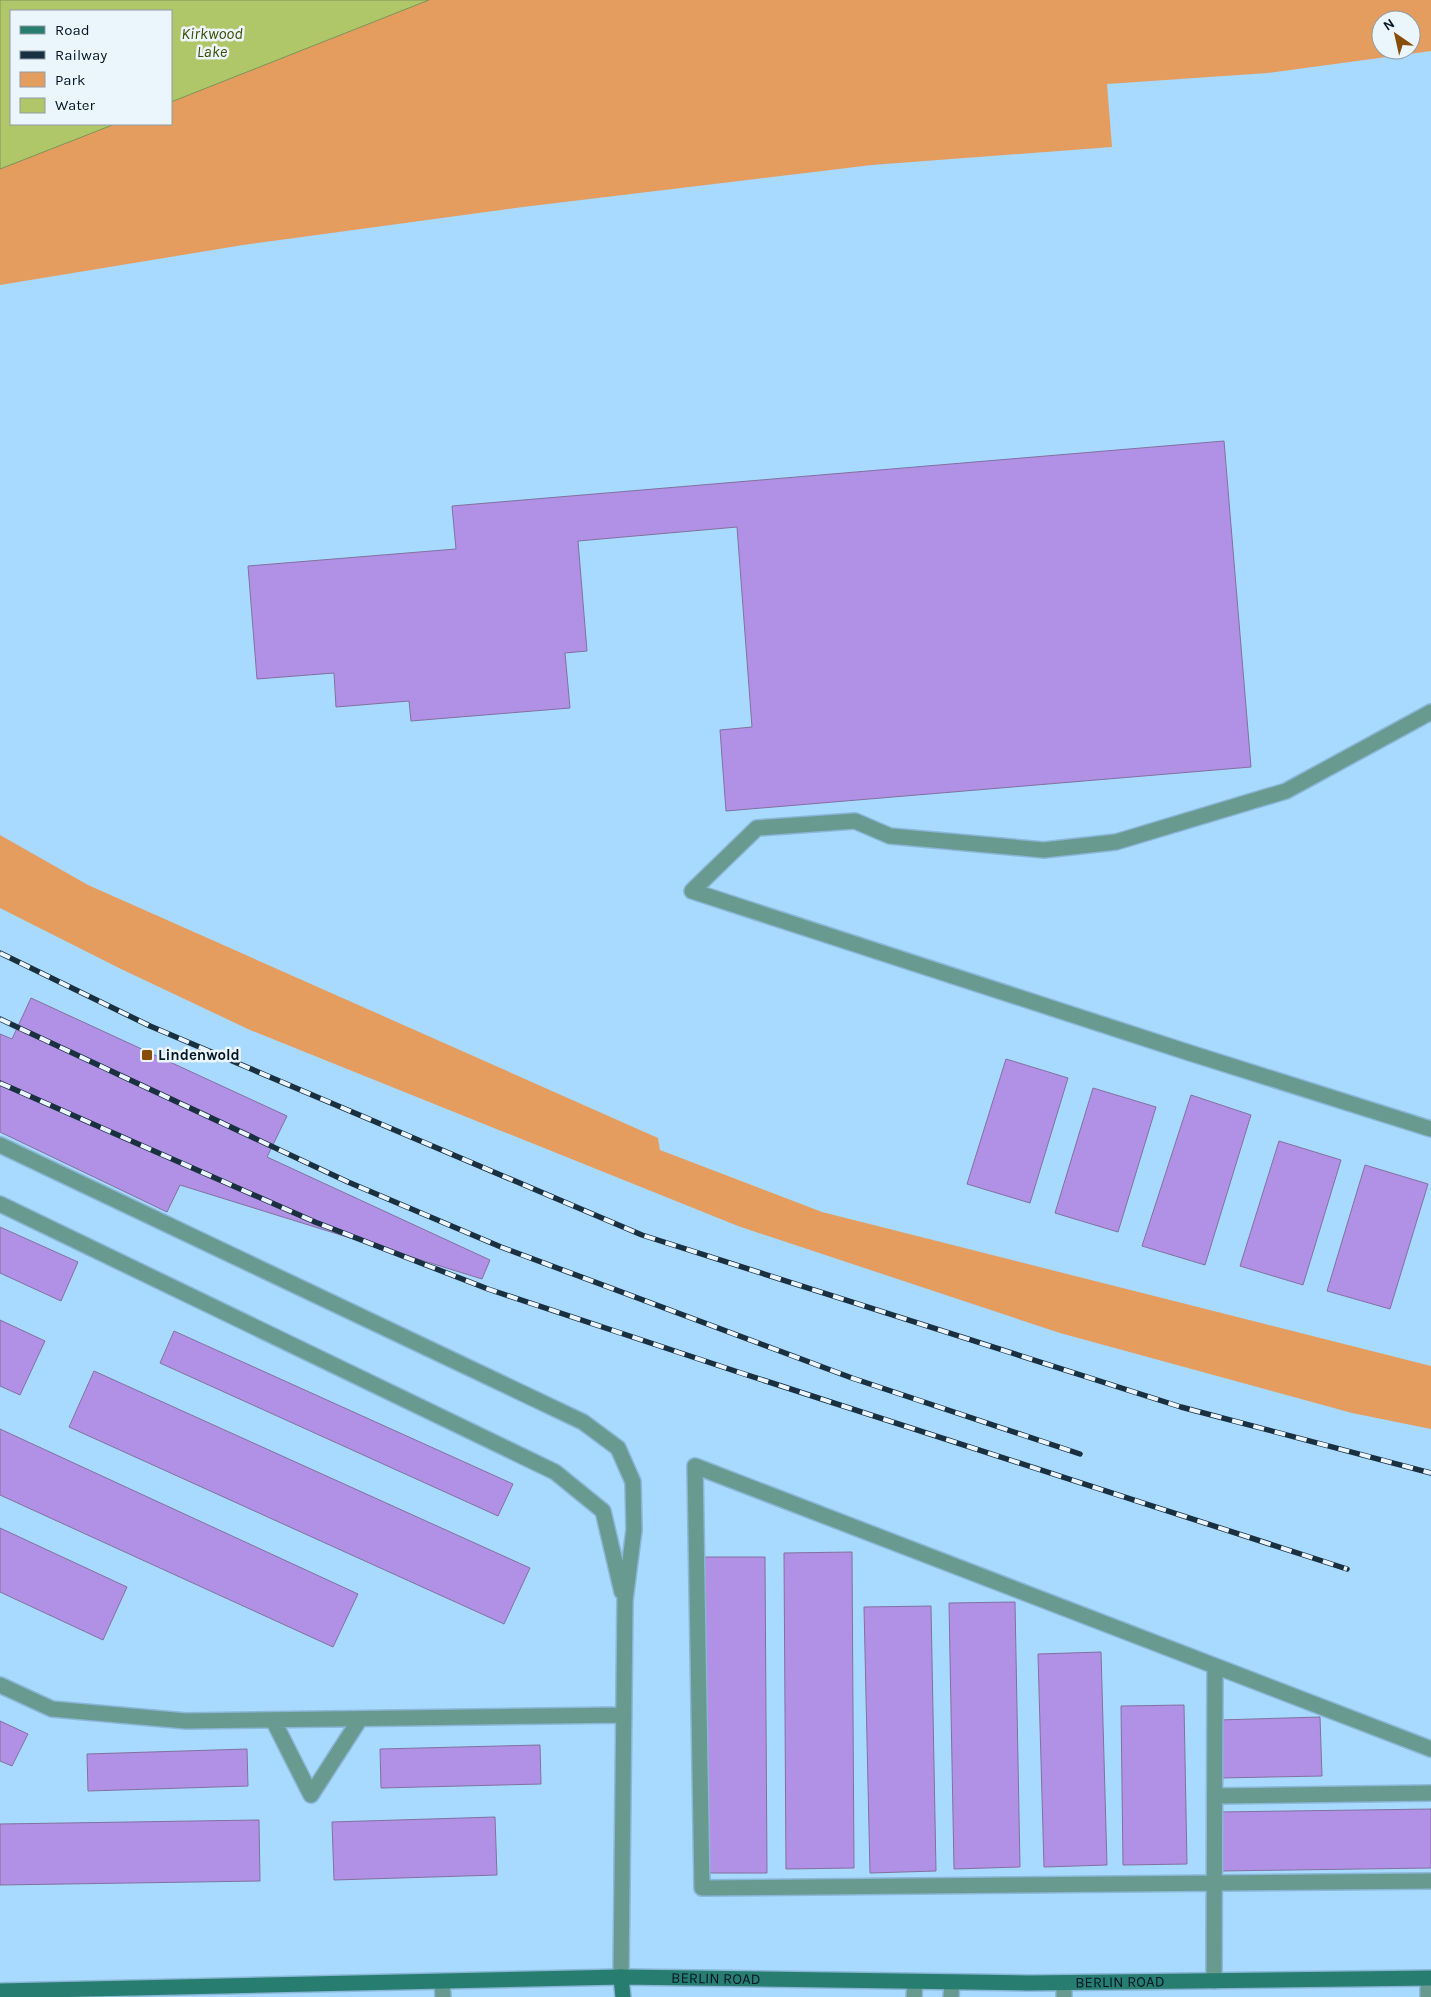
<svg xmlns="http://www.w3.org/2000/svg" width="1431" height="1997" font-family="Karla,sans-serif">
<rect width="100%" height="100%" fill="#a8d9fe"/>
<!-- green -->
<path fill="#e59d5f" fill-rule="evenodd" d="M429 0H1431V51L1268 73 1107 84 1112 147 872 165 523 207 243 245 0 285V169L115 124H171V102ZM1381 20H1411V50H1381Z
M0 835 88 885 658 1138 660 1150 822 1212 1431 1366V1429L1352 1413 1060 1333 738 1226 250 1030 119 968 0 908Z"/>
<!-- water -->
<path fill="#b0c769" stroke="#7c9254" d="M0 0H429L171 102V11H11V124H115L0 169Z"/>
<!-- building -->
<path fill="#b191e5" stroke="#82719f" d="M1224 441 1251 767 726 811 720 730 752 727 737 527 578 541 587 651 565 653 570 708 411 721 409 701 336 707 334 673 257 679 248 566 456 549 452 506Z
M31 998 287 1116 267 1157 490 1260 482 1279 180 1185 167 1212 0 1132V1034L12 1039Z
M1006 1059 1068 1078 1030 1203 967 1184Z
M1093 1088 1156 1107 1118 1232 1055 1213Z
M1191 1095 1251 1115 1205 1265 1142 1246Z
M1279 1141 1341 1160 1303 1285 1240 1266Z
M1365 1165 1428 1184 1390 1309 1327 1291Z
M0 1227 78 1262 61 1301 0 1273Z
M0 1320 45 1341 20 1395 0 1386Z
M174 1331 513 1484 498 1516 160 1363Z
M94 1371 530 1568 504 1624 69 1427Z
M0 1429 358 1594 333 1647 0 1495Z
M0 1528 127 1587 103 1640 0 1592Z
M852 1552 854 1868 786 1869 784 1553Z
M697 1557H765L767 1873H698Z
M1015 1602 1020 1867 954 1869 949 1603Z
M931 1606 936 1871 870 1873 864 1607Z
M1101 1652 1107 1865 1044 1867 1038 1654Z
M1184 1705 1187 1864 1123 1865 1121 1706Z
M1320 1717 1322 1776 1220 1778 1219 1720Z
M0 1721 28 1734 12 1766 0 1761Z
M540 1745 541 1784 381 1788 380 1749Z
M247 1749 248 1786 88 1791 87 1754Z
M1431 1809V1868L1221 1871 1220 1812Z
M495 1817 497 1875 334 1880 332 1822Z
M259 1820 260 1881 0 1885V1824Z"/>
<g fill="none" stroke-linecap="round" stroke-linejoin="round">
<!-- lane casing -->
<g stroke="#8ab6d7" stroke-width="18">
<path id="lane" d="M1431 712 1286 791 1116 842 1044 850 890 836 855 821 757 828 692 891 1190 1053 1431 1129
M0 1145 583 1422 618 1448 633 1482 634 1530 625 1600 621 1977
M0 1204 555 1472 603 1511 622 1592
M0 1685 52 1709 186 1721 624 1715
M273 1720 311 1795 360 1719
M1431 1749 695 1466 702 1888 1431 1881
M1215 1796 1431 1793
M1428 1979V1997
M1214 1981 1215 1666
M442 1982 443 1997
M914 1997 915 1982
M951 1997 952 1982
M1064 1997V1983"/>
</g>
<!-- secondary casing -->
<g stroke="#8ab6d7" stroke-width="18">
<g id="secondary">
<path d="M621 1977 623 1997"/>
<path id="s1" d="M0 1991 621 1977 1028 1983 1431 1978"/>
</g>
</g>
<!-- lane -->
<use href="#lane" stroke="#689a90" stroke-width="15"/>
<!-- secondary -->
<use href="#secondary" stroke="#267d70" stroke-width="15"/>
<!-- rail casing -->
<g stroke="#193040" stroke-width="5.5">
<path id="rail" d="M0 953 150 1026 642 1235 1181 1407 1431 1473
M0 1019 348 1182 501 1247 852 1378 1080 1454
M0 1083 315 1222 488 1289 738 1372 1347 1569"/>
</g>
<!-- rail -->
<use href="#rail" stroke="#ebf5fc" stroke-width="4" stroke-dasharray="11" stroke-linecap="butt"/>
</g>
<!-- markers -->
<rect fill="#894d0a" stroke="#ebf5fc" stroke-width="2" x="141" y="1049" width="12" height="12" rx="2.5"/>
<g text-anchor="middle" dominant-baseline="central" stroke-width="5" stroke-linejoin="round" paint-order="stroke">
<!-- poi labels -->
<g font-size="15" font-weight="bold" fill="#041724" stroke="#ebf5fc" text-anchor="start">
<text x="158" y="1055">Lindenwold</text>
</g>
<!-- street labels -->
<g font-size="15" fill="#041724" stroke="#ebf5fc">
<text stroke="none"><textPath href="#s1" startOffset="716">BERLIN ROAD</textPath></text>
<text stroke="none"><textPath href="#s1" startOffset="1120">BERLIN ROAD</textPath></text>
</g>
<!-- water labels -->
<g font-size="16" font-style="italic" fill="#404d04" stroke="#ebf5fc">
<text x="212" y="33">Kirkwood<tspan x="212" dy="18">Lake</tspan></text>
</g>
</g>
<!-- legend -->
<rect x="10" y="10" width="162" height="115" fill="#ebf5fc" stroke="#8f9ca6"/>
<rect x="20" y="26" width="25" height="8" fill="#267d70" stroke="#8f9ca6"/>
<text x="55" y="35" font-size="15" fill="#041724">Road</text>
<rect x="20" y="51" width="25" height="8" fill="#193040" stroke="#8f9ca6"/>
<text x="55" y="60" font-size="15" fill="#041724">Railway</text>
<rect x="20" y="72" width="25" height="15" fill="#e59d5f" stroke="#8f9ca6"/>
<text x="55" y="85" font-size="15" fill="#041724">Park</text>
<rect x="20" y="98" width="25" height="15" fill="#b0c769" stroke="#8f9ca6"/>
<text x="55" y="110" font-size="15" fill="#041724">Water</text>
<!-- north arrow -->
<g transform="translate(1396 35) rotate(326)"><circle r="24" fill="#ebf5fc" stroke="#8f9ca6"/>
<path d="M0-4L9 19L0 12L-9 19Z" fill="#894d0a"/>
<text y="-8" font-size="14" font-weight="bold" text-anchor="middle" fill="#041724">N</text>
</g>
</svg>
